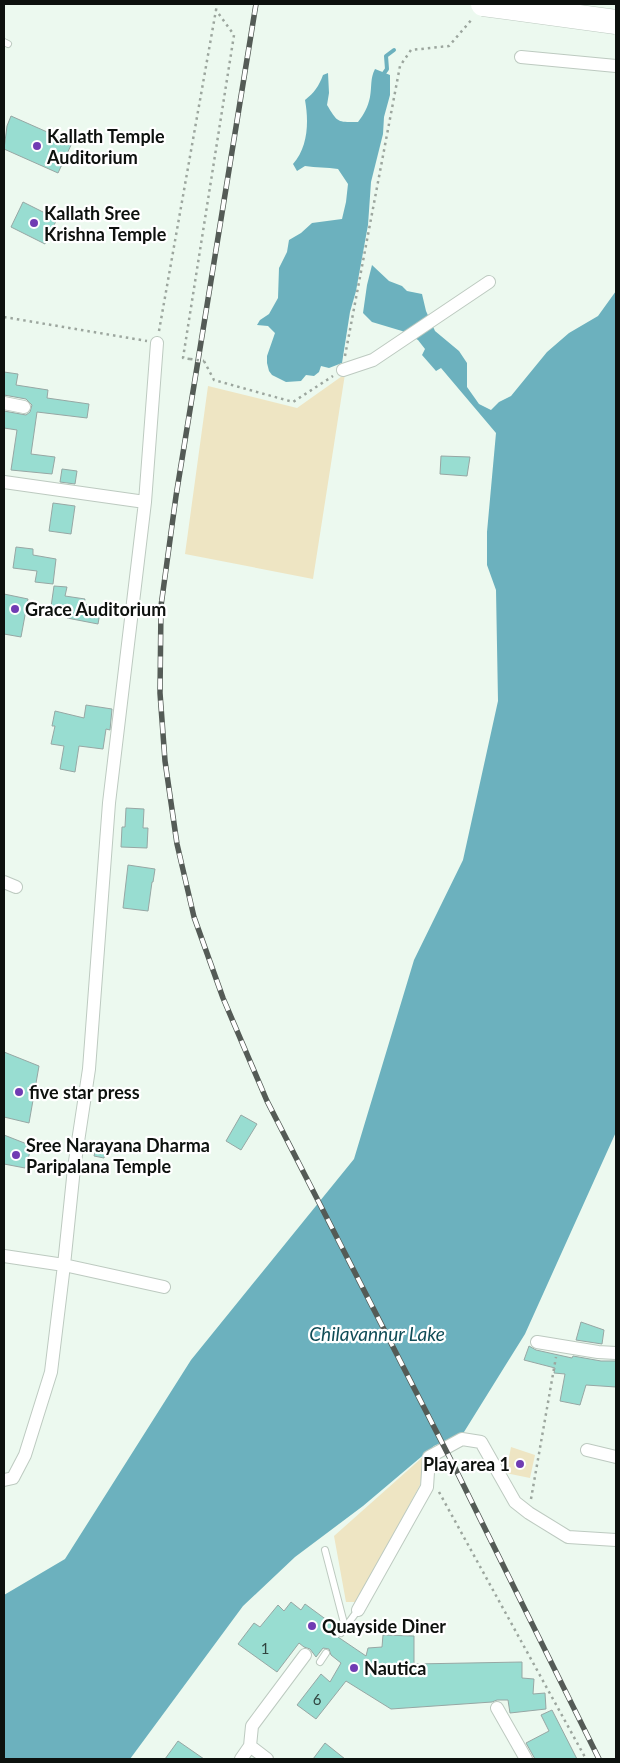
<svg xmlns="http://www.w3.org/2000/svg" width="620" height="1763" font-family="Lato,sans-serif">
<rect width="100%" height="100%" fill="#ecf9ef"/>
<!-- green -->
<path fill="#eee5c3" d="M345 374 313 579 185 554 208 386 297 408Z
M511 1447 535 1455 530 1478 506 1473Z
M425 1455 420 1485 357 1602H346L334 1536Z"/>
<!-- water -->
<path fill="#6cb1be" d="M375 69 390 75V95L384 117 383 134 371 182 368 225 356 291 350 312 342 363 329 368 321 366 319 372 314 376 306 375 301 381 286 382 272 375 269 371 267 363V356L275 333 268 326 257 325 260 320 269 314 278 298 279 268 287 252 289 240 301 233 312 223 342 219 346 202 348 184 338 169C327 167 316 168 305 166L297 171 293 164C308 147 309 122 305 100 314 93 319 86 323 75L328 73 329 93 327 105C338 123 337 122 358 122 364 114 368 107 370 97 372 86 370 79 375 69Z
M372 265 389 281 402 286 407 291 422 294 426 311 435 331 459 351 467 363V387L479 404 491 410 499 402 511 396 547 352 569 333 598 316 616 291V1132L525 1334 464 1432 434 1446 363 1506 295 1557 243 1606 130 1759H4V1595L65 1559 191 1360 354 1159 414 960 463 860 498 701 496 590 487 565V532L496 433 441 368 436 371 422 355 425 349 418 340 402 331 372 322 363 313 367 285Z"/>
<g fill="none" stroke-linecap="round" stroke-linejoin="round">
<!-- stream -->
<path stroke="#6cb1be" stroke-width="4" d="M382 76 387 69 386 56 394 50"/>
</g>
<!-- building -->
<path fill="#98ddd1" stroke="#97a7a4" d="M11 116 72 143 58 173 4 149 7 126Z
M23 202 57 219 45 244 11 227Z
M4 372 18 374 16 385 48 390 47 398 89 404 87 418 37 412 31 454 55 457 52 474 11 470 17 430 4 428V411L26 415 30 412 32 405 26 399 4 395Z
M441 456 470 457 467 476 440 474Z
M62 469 77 471 75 484 60 482Z
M53 503 75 506 71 534 49 531Z
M16 547 33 549V555L56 559 53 584 35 582 37 571 13 568Z
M54 586 67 587 65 596 85 599 84 604 101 607 98 624 67 618 68 609 51 607Z
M4 594 28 599 21 637 4 634Z
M86 705 112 709 110 730 106 729 103 749 79 746 75 772 60 769 64 746 51 744 55 726H52L55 711 84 718Z
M126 808 144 809 143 828H148L147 848 121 847 122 827H125Z
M128 865 155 869 153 882H152L148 911 123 908Z
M4 1052 39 1066 29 1123 4 1117Z
M241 1115 257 1124 241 1150 226 1141Z
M4 1135 32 1146 25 1168 4 1164Z
M107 1147 104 1158 94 1156 96 1148Z
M581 1322 604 1330 602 1344 576 1340Z
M529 1346 536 1350 572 1358 573 1356 601 1361H616V1387L586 1385 580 1405 560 1401 565 1374 554 1373 555 1368 524 1360Z
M291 1602 301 1610 305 1604 335 1626 332 1631 338 1637 366 1656 368 1648 382 1647 383 1635 414 1636V1664L522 1662V1678L534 1679 533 1694 545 1693 546 1709 510 1713 508 1700H497L492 1702 391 1709 346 1681 316 1719 297 1705 321 1674 330 1682 341 1663 331 1655 329 1649 323 1648 316 1657 310 1649 304 1647 299 1643 277 1672 238 1644 254 1623 260 1627 278 1605 284 1611Z
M552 1710 577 1759H535L526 1743 549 1731 541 1715Z
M178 1741 204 1759H165Z
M325 1743 345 1759H313Z"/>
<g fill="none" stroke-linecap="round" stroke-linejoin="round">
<!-- lane casing -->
<g stroke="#bdcac0" stroke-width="8">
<path id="lane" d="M4 42 8 44
M325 1550 345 1627
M341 1633 358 1610
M320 1662 326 1653"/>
</g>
<!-- street casing -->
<g stroke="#bdcac0" stroke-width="14">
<path id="street" d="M521 57 616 66
M157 343 145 502 109 803 89 1069 74 1168 64 1265 164 1287
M343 370 373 360 489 282
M4 403 24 407
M4 482 145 502
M4 882 16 887
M4 1256 64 1265 51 1372 25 1455 13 1478 4 1480
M537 1342 598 1352 616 1353
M587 1450 616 1457
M358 1610 427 1487 429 1457 462 1439 481 1442 515 1502 529 1513 568 1537 616 1540
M497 1708 526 1759
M250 1746 267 1759
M241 1759 250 1746 252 1726 305 1655"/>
</g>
<!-- path -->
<path stroke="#9ca69e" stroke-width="2.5" stroke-dasharray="2.5 4" stroke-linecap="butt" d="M4 317 147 341
M159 331 216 10
M345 356 400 66 411 50 449 46 473 18
M190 359 183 358 234 35 216 10 217 4
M204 361 214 380 293 402 333 376
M439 1492 586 1759
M531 1499 556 1357"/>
<!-- lane -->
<use href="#lane" stroke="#fff" stroke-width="6"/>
<!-- street -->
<use href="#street" stroke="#fff" stroke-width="12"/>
<!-- rail casing -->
<g stroke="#545b56" stroke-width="5.5">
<path id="rail" d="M256 4 176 496 161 606 160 693 165 761 177 844 194 917 223 998 267 1101 454 1466 599 1759"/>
</g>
<!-- rail -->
<use href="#rail" stroke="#fff" stroke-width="4" stroke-dasharray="11" stroke-linecap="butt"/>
<!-- highway-bridge casing -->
<g stroke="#bdcac0" stroke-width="25" stroke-linecap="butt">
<path id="highway-bridge" d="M483 4 616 22"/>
</g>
<!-- path-bridge -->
<path stroke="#9ca69e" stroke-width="2.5" stroke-dasharray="2.5 4" stroke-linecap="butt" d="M190 359 204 361"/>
<!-- highway-bridge -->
<use href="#highway-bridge" stroke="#fff" stroke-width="24"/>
</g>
<!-- markers -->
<g fill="#703cb3" stroke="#fff" stroke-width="2">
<circle cx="37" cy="146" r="5"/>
<circle cx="34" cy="223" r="5"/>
<circle cx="15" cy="609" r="5"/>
<circle cx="19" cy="1092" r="5"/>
<circle cx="16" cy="1155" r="5"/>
<circle cx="520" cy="1464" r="5"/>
<circle cx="312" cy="1626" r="5"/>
<circle cx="354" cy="1668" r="5"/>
</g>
<g text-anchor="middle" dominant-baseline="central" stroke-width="4.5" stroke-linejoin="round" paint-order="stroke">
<!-- number labels -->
<g font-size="15" fill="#30443f">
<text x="265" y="1648">1</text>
<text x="317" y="1699">6</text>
</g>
<!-- poi labels -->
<g font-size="18" font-weight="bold" fill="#0d110e" stroke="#fff" text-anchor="start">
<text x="47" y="136">Kallath Temple<tspan x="47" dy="21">Auditorium</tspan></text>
<text x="44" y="213">Kallath Sree<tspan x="44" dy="21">Krishna Temple</tspan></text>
<text x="25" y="609">Grace Auditorium</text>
<text x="29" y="1092">five star press</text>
<text x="26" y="1145">Sree Narayana Dharma<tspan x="26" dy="21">Paripalana Temple</tspan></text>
<text x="510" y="1464" text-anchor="end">Play area 1</text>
<text x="322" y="1626">Quayside Diner</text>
<text x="364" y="1668">Nautica</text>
</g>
<!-- water labels -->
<g font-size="19" font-style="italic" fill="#104d57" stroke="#fff">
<text x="377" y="1333">Chilavannur Lake</text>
</g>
</g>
<!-- border -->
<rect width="620" height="1763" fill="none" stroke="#0d110e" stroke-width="10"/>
</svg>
